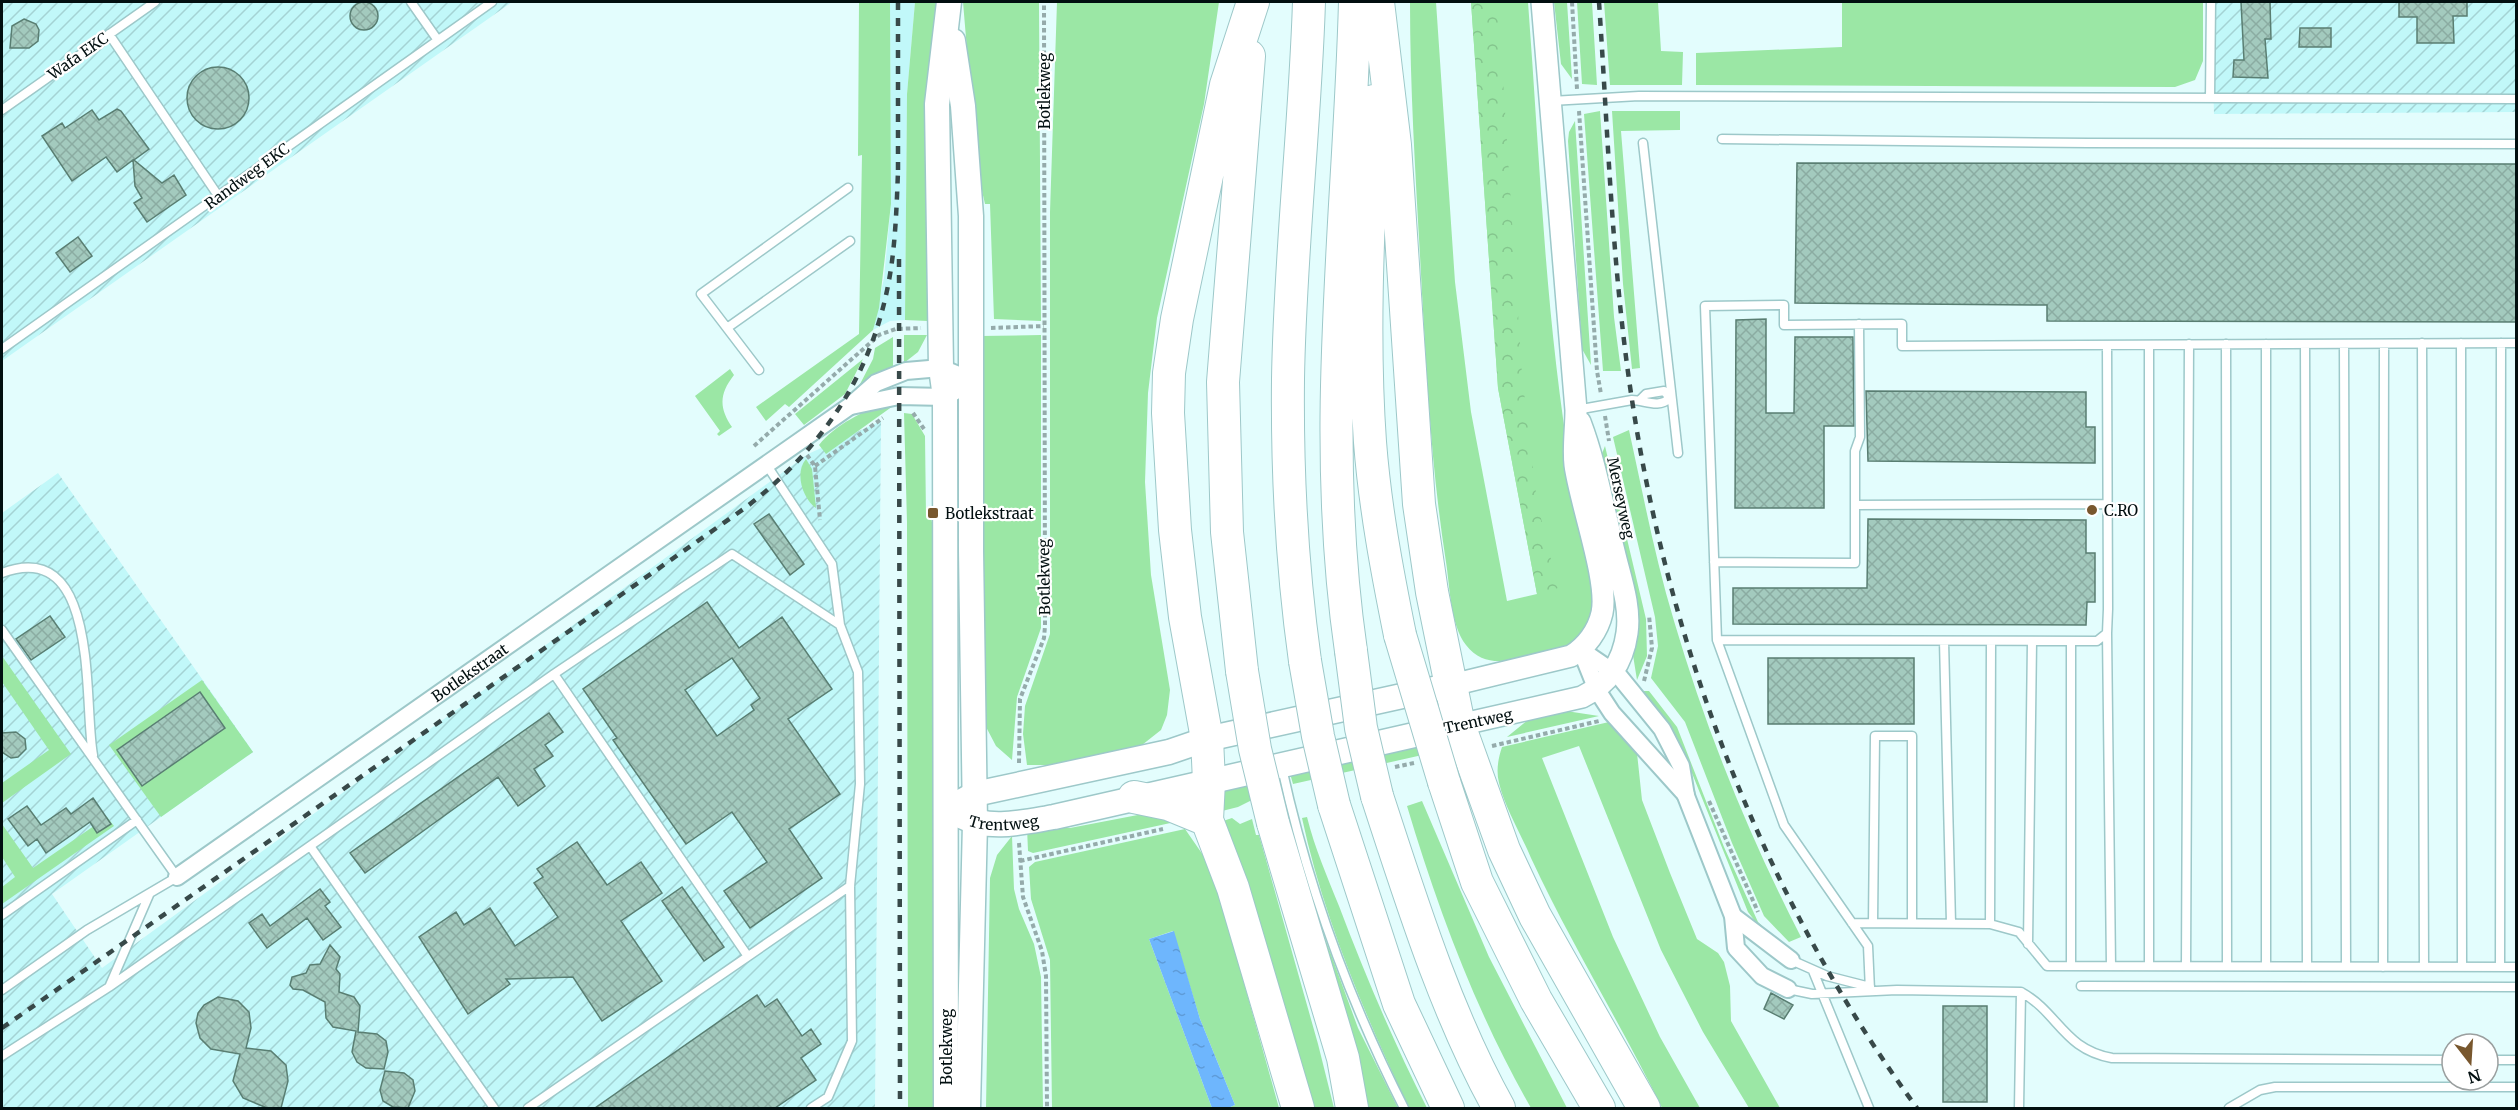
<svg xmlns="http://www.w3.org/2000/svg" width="2518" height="1110" font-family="Merriweather,serif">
<defs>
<pattern id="industrial-furrows" width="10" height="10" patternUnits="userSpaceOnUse" patternTransform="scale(1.5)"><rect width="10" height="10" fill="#c1f8f9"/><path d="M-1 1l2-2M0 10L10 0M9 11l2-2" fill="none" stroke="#a4d3d4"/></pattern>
<pattern id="forest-crowns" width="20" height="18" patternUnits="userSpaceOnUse" patternTransform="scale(1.5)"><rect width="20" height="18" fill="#9be7a5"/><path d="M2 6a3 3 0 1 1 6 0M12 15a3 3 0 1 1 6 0" fill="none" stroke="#84c58d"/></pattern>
<pattern id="water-ripples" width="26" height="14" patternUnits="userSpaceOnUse" patternTransform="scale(1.5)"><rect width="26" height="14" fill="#6eb6fd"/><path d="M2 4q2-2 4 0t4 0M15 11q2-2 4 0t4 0" fill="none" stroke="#5e9bd8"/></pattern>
<pattern id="building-cross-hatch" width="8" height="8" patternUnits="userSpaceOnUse" patternTransform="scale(1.5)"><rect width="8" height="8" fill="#a3cabe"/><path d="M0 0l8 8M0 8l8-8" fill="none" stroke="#8baca2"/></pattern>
</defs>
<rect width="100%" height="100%" fill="#e3fdfd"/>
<!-- built -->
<path fill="#c1f8f9" d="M890 2H915L907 94 905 320 890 321 873 330 884 278 891 204Z"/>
<!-- industrial -->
<path fill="url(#industrial-furrows)" d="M2 2H512L2 361Z
M2211 2H2516V112L2214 114Z
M881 421 875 1108H2V513L58 473 253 752 52 894 102 968 808 454Z"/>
<!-- green -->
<path fill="#9be7a5" d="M859 2H890L891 204 879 308 873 330 789 407 785 404 766 421 756 407 859 334 862 155 858 156Z
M915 2H938L928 87V321L905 320 907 94Z
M963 2H1039L1041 321 994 319 990 204H985L977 169Z
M1057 2H1219L1204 104 1157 318 1148 393 1145 482 1151 575 1170 690 1167 715 1161 730 1142 745 1052 765H1027L1023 734 1025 706 1050 634V212Z
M1410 2H1436L1455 282 1471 412 1507 601 1537 594 1498 388 1471 2H1528C1540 160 1545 319 1572 476 1579 519 1606 590 1585 629 1574 649 1550 651 1530 656 1506 662 1483 667 1466 645 1450 624 1450 587 1446 562 1432 473 1427 383 1422 293 1417 196 1410 99 1410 2Z
M1554 2H1567L1572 79 1561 64Z
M1577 2H1592L1597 85 1582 84Z
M1604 2H1658L1661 51 1683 52 1682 85H1610Z
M1842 2H2203V61L2195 80 2175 87 1696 85V53L1842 47Z
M1600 111 1614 317 1621 371H1603L1584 114Z
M1612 111H1680V130L1621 131 1640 368 1632 369 1623 284Z
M1575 121 1591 365 1582 349 1568 141 1569 132Z
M904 335H927L918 352 904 363Z
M1041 335V628L1017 697 1012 760 996 746 985 725 980 336Z
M893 337V366L859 386 873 359 875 348Z
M863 359 845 394 804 425 795 414Z
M730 369 734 375C719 394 719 408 732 427L719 436 717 434 720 431 695 396Z
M889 403 893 406 826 454 819 445C835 425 864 410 889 403Z
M904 413 912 414 925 436 926 516 931 517 939 560V1108H908L907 522Z
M1629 430C1643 494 1655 558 1674 621 1706 730 1749 836 1801 937L1789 942 1764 916 1732 843 1685 722 1651 678 1658 646 1655 617 1613 437Z
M1605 446 1646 619 1647 656 1637 680 1601 456Z
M806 459 812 469 816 508C803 499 794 473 806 459Z
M2 656 71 754 2 803V783L49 750 2 682Z
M202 680 253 752 161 817 109 745Z
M1643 691H1649L1677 727 1724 847 1758 922 1778 941 1758 925 1748 912 1681 746 1669 725Z
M1566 711 1599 716 1507 737 1528 720Z
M1609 722 1637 753 1642 800 1670 873 1697 939 1718 953 1724 962 1730 986 1731 1021 1780 1108H1749L1703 1032 1661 950 1579 746 1542 758 1613 937 1660 1037 1700 1108H1662C1621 1024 1571 944 1531 858 1521 834 1505 808 1499 783 1496 771 1498 759 1502 747Z
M1450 735 1458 747 1293 784 1289 770Z
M1273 774 1272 790 1238 807 1222 811 1221 795 1226 784Z
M1422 801 1489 957 1567 1108H1531C1477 1014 1438 910 1407 806Z
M1143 814 1175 822 1033 853 1028 851 1027 828 1039 825 1070 828Z
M107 817 114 826 2 904V887L15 877 2 857V824L33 868Z
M1307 817C1315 849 1327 876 1339 906 1365 975 1394 1043 1427 1108H1409C1366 1018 1323 917 1302 818Z
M1232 818 1240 824 1252 819 1256 835H1259L1318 1044 1334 1108H1305L1223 821Z
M1185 829 1203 855 1218 890 1279 1108H1228L1235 1105 1200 1019 1173 931 1149 939 1212 1108H1052L1050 960 1031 899 1029 867 1035 862Z
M1012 836 1014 889 1019 909 1034 944 1041 977 1043 1108H986L990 878 997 855Z
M1307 889 1358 1028 1398 1108H1359Z"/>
<!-- forest -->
<path fill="url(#forest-crowns)" d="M1471 2H1498L1522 375 1537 502 1558 588 1537 594 1498 388Z"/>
<!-- water -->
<path fill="url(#water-ripples)" d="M1174 931 1200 1019 1235 1105 1228 1108H1212L1149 939Z"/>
<!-- building -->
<path fill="url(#building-cross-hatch)" stroke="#597e72" stroke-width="1.5" fill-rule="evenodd" d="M2241 2H2270L2271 39H2265L2268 78 2233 77 2234 60H2244Z
M2399 2H2467V16H2453L2454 43H2417V17H2399Z
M350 16a14 14 0 1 1 28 0a14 14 0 1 1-28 0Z
M24 19 36 24 39 30 38 41 29 48H10L12 26Z
M2300 28H2331V47H2299Z
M187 98a31 31 0 1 1 62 0a31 31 0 1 1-62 0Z
M117 109 121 111 149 149 134 160 162 183 174 175 186 195 147 222 134 203 142 198 135 186 133 160 117 172 106 157 72 181 42 136 62 123 65 128 92 110 99 120Z
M1797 163 2517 164V322L2047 321V305L1795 303Z
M78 237 92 256 70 272 56 253Z
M1766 319V413H1794L1795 337H1853L1854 426H1824V508H1735L1736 320Z
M1866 391 2086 392V427H2095V463L1868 461Z
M769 514 804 564 790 575 754 524Z
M1868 519 2086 520V553H2095V602H2087L2086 625 1733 624V588H1867Z
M707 602 739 648 782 617 832 689 788 719 840 794 789 829 822 878 750 928 724 891 767 862 732 812 686 844 613 740 617 738 583 689ZM732 658 760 698 751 705 754 710 717 736 685 690Z
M50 616 65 637 31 660 16 639Z
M1768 658H1914V724H1768Z
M200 692 225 728 142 786 117 750Z
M549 713 563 732 545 745 553 756 534 769 545 786 518 806 498 777 365 873 350 853Z
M16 732 25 739 26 749 18 757 11 758 2 752V733Z
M93 798 111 824 97 833 90 822 46 853 37 839 28 846 8 819 27 806 41 825 66 808 71 814Z
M577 842 607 885 641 862 662 893 621 921 662 981 602 1021 573 977 506 979 510 984 468 1014 419 937 456 912 464 925 490 908 515 946 558 917 534 883 543 877 537 869Z
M682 887 724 947 704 961 662 901Z
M320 889 330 902 325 906 341 927 323 940 307 918 267 948 249 923 262 914 270 926Z
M330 945 340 957 336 969 340 974 339 992 354 997 360 1006 358 1032 377 1034 386 1041 388 1052 384 1069 366 1068 357 1062 352 1052 356 1031 333 1027 326 1018 325 1002 303 990 293 989 290 985 292 977 306 973 310 965 320 964Z
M1771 993 1793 1005 1784 1019 1764 1009Z
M757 995 765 1007 777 999 802 1036 811 1029 821 1044 801 1058 816 1080 775 1108H595Z
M218 997 238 1001 249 1012 251 1028 246 1048 271 1051 286 1065 288 1081 281 1108H267L243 1098 233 1081 240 1054 211 1049 200 1038 196 1023 198 1013 204 1005Z
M1943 1006H1987V1102H1943Z
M385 1071 404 1073 413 1080 415 1091 408 1108 393 1107 383 1101 380 1090Z"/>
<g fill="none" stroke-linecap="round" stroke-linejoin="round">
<!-- service casing -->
<g stroke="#9dc8c9" stroke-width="11">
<path id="service" d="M411 2 437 39
M109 34 219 197
M2210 97 2211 2
M1551 101 1639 96 2516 99
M2 110 155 2
M1722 139 2088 143 2516 144
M1643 143 1678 453
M727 328 850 241
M2422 343 2424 967
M2461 343 2462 967
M2226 344 2227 966
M2266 344V966
M2305 344 2307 966
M2344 344 2346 966
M2 349 492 2
M759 370 701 294 848 188
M1576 410 1632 400C1645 400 1658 409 1670 398L1664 391 1646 394 1640 400
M766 464 832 564 840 625 858 672 860 784 850 886 852 1041 828 1097 811 1108
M1855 505V451L1860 437 1859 324
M1714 562 1855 563V505L2108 504
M2 573C101 536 83 702 93 755
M2 630 177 877 87 930 2 990
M2107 633 2111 966
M1717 640 2097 641 2107 633 2108 609 2107 345
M1944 641 1951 923
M1282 768C1308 887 1349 1000 1404 1108
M310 846 554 674
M2 915 137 820
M1852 923 1990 924 2019 932 2047 966 2516 967
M1873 923 1875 736H1912V923
M1990 924 1991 642
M2028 944 2032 642
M747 955 554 674 732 554 840 625
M1791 960 1827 976 1870 987
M2071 966V643
M2149 966V345
M2186 966 2189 344
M2383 967 2384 344
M2500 967 2501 343
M1813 971 1869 1108
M110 985 149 895
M2081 986 2516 987
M1788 989 1812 994 1897 990 2021 992C2059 1013 2063 1049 2112 1058L2452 1060
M1870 990 1868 946 1784 825 1717 640 1705 306 1784 305V325L1902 324V346L2516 343
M2 1056 109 987 310 846 494 1108
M2488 1060H2516
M528 1108 850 886
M2019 1108 2021 992
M2229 1108 2260 1090 2275 1087H2516"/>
</g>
<!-- minor casing -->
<g stroke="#9dc8c9" stroke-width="20">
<g id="minor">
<path d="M851 406 899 396 945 397 973 381"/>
<path d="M1581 650 1619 676 1662 729 1681 766 1686 796 1733 916 1736 948 1762 976 1788 989"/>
<path d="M1581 650 1597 690 1612 713 1686 795"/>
<path id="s1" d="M177 877 850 406 876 383 906 371 941 368 973 381"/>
<path d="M1733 916 1791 960"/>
</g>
</g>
<!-- tertiary casing -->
<g stroke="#9dc8c9" stroke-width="24">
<path id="tertiary" d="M1452 685 1571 656C1586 647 1598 631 1602 613 1609 581 1580 503 1575 465 1573 448 1576 428 1576 410L1542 2
M1459 725 1582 697C1608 684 1623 662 1627 633 1631 606 1620 577 1614 551 1603 508 1596 464 1580 422"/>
</g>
<!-- secondary casing -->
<g stroke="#9dc8c9" stroke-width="27">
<g id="secondary">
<path d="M953 41 963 106 971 216V551L975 823 968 1108"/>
<path d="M962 801 975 794 1169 752 1207 739 1452 685"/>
<path id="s2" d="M961 816C990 831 1024 822 1054 817L1445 728"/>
<path d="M946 1108 945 397 941 368 937 104 949 2"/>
</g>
</g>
<!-- motorway casing -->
<g stroke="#9dc8c9" stroke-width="34">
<path id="motorway" d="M1253 2 1226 85 1177 319 1169 373 1168 413 1175 530 1185 617 1207 739 1209 781 1207 820 1233 888 1298 1108
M1378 2 1395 145 1419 504 1432 592 1459 725 1504 850 1535 916 1644 1108
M1374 101C1369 214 1362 329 1370 442 1375 507 1387 571 1400 635
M1351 651C1319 431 1349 221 1355 2
M1305 661C1292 568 1287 474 1288 379 1290 253 1305 127 1309 2
M1242 671 1227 532 1223 382 1249 56
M1444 782 1477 882 1536 1000 1599 1108
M1377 796C1411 900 1446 1013 1499 1108
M1134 797 1168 804 1207 820
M1334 805 1399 1004 1448 1108
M1273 823 1343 1058 1352 1108"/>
</g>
<!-- path -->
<path stroke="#95abab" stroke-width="4" stroke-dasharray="4.5 3" stroke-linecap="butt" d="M1572 2 1577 89
M1579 111 1597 371 1601 394
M991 328 1044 326
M913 413 924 429
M1605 416 1609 441
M754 446 879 335 896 329 921 328
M807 455 815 466 820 520
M815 466 883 418
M1644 681 1652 648 1649 615
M1492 746 1599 721
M1019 763 1020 699 1044 638 1045 626 1044 2
M1395 767 1414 763
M1709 801 1758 912
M1019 843 1023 897 1042 951 1046 976 1047 1108
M1020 861 1163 829"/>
<!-- service -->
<use href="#service" stroke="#fff" stroke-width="8"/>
<!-- minor -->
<use href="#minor" stroke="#fff" stroke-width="16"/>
<!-- tertiary -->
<use href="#tertiary" stroke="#fff" stroke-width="21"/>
<!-- secondary -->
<use href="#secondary" stroke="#fff" stroke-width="24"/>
<!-- motorway -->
<use href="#motorway" stroke="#fff" stroke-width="32"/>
<!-- rail -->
<path stroke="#384949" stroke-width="4.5" stroke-dasharray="8 8" stroke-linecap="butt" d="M898 2V178
M1599 2C1608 134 1612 269 1632 400 1670 652 1766 902 1917 1108
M899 259 900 1108
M2 1028 745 508C830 443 881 360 893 253 896 226 897 198 898 171"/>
<!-- motorway-bridge casing -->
<g stroke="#9dc8c9" stroke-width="34" stroke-linecap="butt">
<path id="motorway-bridge" d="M1400 635 1444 782
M1351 651 1361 728 1377 796
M1305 661 1318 736 1334 805
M1242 671 1255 749 1273 823"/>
</g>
<!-- motorway-bridge -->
<use href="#motorway-bridge" stroke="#fff" stroke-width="32"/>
</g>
<!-- markers -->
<g fill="#78572e" stroke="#fff" stroke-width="2">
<circle cx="2092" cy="510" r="6"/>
<rect x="927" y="507" width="12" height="12" rx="3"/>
</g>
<g text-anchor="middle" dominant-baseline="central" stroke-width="4.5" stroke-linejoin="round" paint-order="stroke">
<!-- street labels -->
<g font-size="15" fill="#020f10" stroke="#fff">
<text transform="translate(78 56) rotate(-35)">Wafa EKC</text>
<text transform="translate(1044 91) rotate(-90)">Botlekweg</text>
<text transform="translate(247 176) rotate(-36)">Randweg EKC</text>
<text transform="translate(1621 498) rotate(78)">Merseyweg</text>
<text transform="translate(1044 577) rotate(-91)">Botlekweg</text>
<text stroke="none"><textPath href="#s1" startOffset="357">Botlekstraat</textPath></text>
<text transform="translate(1478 721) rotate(-12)">Trentweg</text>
<text stroke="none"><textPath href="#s2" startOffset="44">Trentweg</textPath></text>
<text transform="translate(946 1047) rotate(-90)">Botlekweg</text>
</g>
<!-- poi labels -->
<g font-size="15" fill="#020f10" stroke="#fff" text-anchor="start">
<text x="2104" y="510">C.RO</text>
<text x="945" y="513">Botlekstraat</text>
</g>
</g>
<!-- border -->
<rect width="2518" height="1110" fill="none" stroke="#020f10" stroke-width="6"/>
<!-- north arrow -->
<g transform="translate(2470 1062) rotate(163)"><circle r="28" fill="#ffffff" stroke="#9a9f9f" stroke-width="1.5"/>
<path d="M0-4.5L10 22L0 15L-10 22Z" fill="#78572e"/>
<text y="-9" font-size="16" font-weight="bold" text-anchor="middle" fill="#020f10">N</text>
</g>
</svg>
